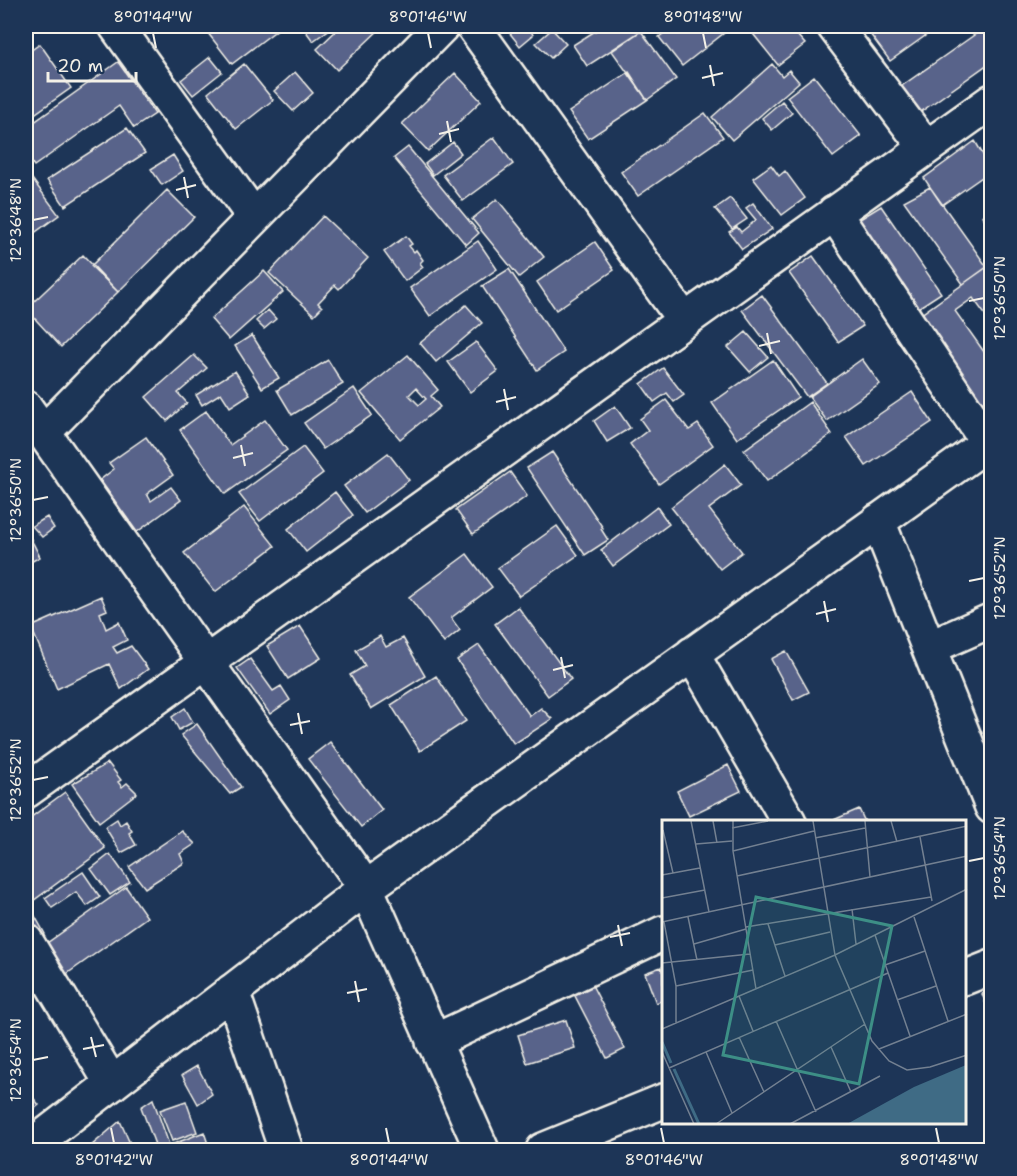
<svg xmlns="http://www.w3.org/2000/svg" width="1017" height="1176" font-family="'Shantell Sans',sans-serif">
<rect width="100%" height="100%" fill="#1d3557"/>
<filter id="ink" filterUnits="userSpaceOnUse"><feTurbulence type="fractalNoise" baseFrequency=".0167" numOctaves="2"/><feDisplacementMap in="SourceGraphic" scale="12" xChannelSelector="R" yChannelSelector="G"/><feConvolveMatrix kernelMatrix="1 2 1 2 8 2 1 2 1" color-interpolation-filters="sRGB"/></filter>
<g filter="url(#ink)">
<!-- building -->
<path fill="#59638a" stroke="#f4f1e8" stroke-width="1.5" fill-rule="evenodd" d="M206 26H282L232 64 204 28Z
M302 26H334L313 41Z
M341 26H383L337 70 317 49Z
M504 26H529L533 35 520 46Z
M603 26H638L641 31 587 66 573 45Z
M673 26H733L682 66 659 37Z
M755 26H789L805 44 778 65 750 30Z
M882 26H939L890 61 870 34Z
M987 26 992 28V61L915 116 896 90Z
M552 29 566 44 551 58 536 43Z
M641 31 676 79 647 100 612 51Z
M40 44 71 88 26 120V54Z
M210 57 222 72 193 95 181 80Z
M118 62 155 114 134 128 119 106 34 166 26 154V128Z
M244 64 273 100 236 129 208 93Z
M772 64 782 76 789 70 799 82 732 140 712 117Z
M295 72 313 93 293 111 274 91Z
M629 72 647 100 588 139 569 112Z
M455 73 481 101 428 151 402 124Z
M814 76 861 136 833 157 787 97Z
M782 101 792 113 772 130 762 118Z
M705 113 723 137 638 196 621 172Z
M127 128 145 153 65 206 47 180Z
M494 137 513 164 463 201 443 175Z
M975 141 992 170 942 205 924 178Z
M453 142 461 153 433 175 425 164Z
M408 147 479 233 466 245 394 158Z
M173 155 183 171 162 185 151 169Z
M771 165 779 176 785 171 805 198 782 215 753 178Z
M29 175 59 215 26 239V177Z
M930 187 987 267 963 284 904 201Z
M167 190 194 217 118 292 91 266Z
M730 198 747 219 732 229 715 209Z
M497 199 544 257 519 277 472 219Z
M753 203 772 229 742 249 729 232 737 227 741 232 756 220 746 208Z
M881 206 941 293 912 312 852 224Z
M992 209V228L982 216Z
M323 216 368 258 339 289 335 285 318 303 322 307 314 315 269 273Z
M406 236 412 244 409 246 414 252 416 250 423 260 420 263 423 267 405 281 384 252Z
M478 241 497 269 430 316 410 288Z
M595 242 614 270 556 310 537 282Z
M83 255 118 292 61 347 26 309Z
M813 256 863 326 838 342 789 273Z
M987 267 992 273V324L973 298 955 311 992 363V401L984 406 920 315Z
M509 269 564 352 537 370 482 286Z
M264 271 283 292 229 340 211 319Z
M762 295 827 383 807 397 742 310Z
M466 305 482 323 436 362 420 343Z
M268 310 276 319 264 329 256 321Z
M746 332 768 357 750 372 728 347Z
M252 335 279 378 262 388 235 346Z
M476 342 498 371 470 392 448 362Z
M194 355 207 368 178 393 187 403 167 421 146 397Z
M408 355 438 390 431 396 440 407 400 439 361 393ZM416 388 426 399 419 405 409 395Z
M862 359 880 384 827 421 809 397Z
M328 360 343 384 292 415 277 390Z
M773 360 798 397 737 439 712 403Z
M663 368 684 395 674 402 667 393 654 402 641 384Z
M235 371 250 394 230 407 221 393 202 405 196 395Z
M354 388 372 415 323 449 304 423Z
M912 392 932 422 866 466 846 437Z
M666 400 689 430 698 424 713 445 659 484 630 444 648 430 640 419Z
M810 402 832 434 767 481 744 450Z
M615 406 630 428 607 442 594 421Z
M206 411 230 445 265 420 287 450 225 494 180 430Z
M146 437 173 475 147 494 151 501 171 487 181 500 137 532 100 480 114 469 109 463Z
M303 447 323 473 260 521 239 494Z
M552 452 603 528 601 529 608 540 585 555 527 468Z
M388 453 409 480 365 513 344 486Z
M725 464 741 485 709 509 742 552 720 569 671 507Z
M510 472 527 496 473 534 456 510Z
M335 492 353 515 306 552 288 529Z
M244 507 275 546 215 592 184 553Z
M657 507 669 524 613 566 601 550Z
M47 517 54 528 42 537 32 526Z
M557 526 578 555 519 596 498 568Z
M31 539 40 557 27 564 26 542Z
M467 554 492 587 451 618 460 630 444 643 409 597Z
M26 579 35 604 26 607Z
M101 596 107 610 100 613 106 629 119 622 127 640 113 647 117 653 131 646 148 669 121 689 109 664 57 689 31 627Z
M518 607 571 679 548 696 495 624Z
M300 626 321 658 288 679 267 646Z
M380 636 386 647 403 638 425 676 371 709 350 675 365 666 356 650Z
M479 645 530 716 541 708 552 719 514 744 457 660Z
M786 651 809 692 793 700 771 659Z
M250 659 273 691 281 686 290 700 270 714 237 668Z
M436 676 466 721 420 751 391 705Z
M185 708 193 722 179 730 172 717Z
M197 724 241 787 230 794 181 735Z
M330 742 382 810 361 827 308 759Z
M108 763 121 780 118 782 122 787 127 783 137 793 99 822 72 784Z
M728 765 741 791 689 816 677 791Z
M65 792 105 848 26 906V821Z
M859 809 865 822H829Z
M117 819 120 825 126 821 132 831 129 833 136 845 121 853 105 827Z
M182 831 195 844 180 854 184 863 145 888 129 867Z
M110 854 130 882 110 895 91 869Z
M83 872 100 897 87 906 76 892 52 908 45 898Z
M126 887 147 917 61 978 40 948Z
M31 909 45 934 28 944 26 938V912Z
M661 967 663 973V1000L656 1003 645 973Z
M592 985 625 1049 607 1058 574 994Z
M992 990V1007L988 1009 982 994Z
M566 1020 575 1048 527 1063 518 1035Z
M197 1066 212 1094 198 1104 182 1075Z
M26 1089 39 1105 26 1116Z
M153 1099 171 1150H157L141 1107Z
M186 1101 197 1132 172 1141 160 1110Z
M120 1121 133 1150H93L91 1146Z
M204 1132 210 1150H173L171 1145Z"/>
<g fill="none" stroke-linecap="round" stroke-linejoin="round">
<!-- minor casing -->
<g stroke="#f4f1e8" stroke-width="38">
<path id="minor" d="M116 26 254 217
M473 26 684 320
M834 26 926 148
M834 213 988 443
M26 408 366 888 482 1150
M43 433 442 26
M878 521 992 807
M929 648 992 620
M692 654 789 822
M26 791 992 101
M26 941 112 1084
M964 978 992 967
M232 991 286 1150
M433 1042 663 933
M26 1150 366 888 992 440
M543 1150 663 1101"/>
</g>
<!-- minor -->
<use href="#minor" stroke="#1d3557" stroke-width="33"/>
</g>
</g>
<!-- ticks -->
<path fill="none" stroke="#f4f1e8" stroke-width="2" d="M153 33 156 48M428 33 431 48M703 33 706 48M710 65 714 86M702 78 723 73M447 121 451 142M439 134 459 129M184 177 188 198M176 190 196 185M33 220 48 217M969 301 984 298M767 333 771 354M759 346 780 341M504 389 508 410M496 402 516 397M241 445 245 466M233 458 253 453M33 500 48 497M969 581 984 578M824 601 828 622M816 614 836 609M561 657 565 678M553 670 573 665M298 713 302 734M290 725 310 721M33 780 48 777M969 861 984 858M618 925 622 946M610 937 630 933M355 981 359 1002M347 993 367 989M91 1037 96 1057M83 1049 104 1045M33 1060 48 1057M111 1128 114 1143M386 1128 389 1143M661 1128 664 1143M936 1128 939 1143"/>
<!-- overview -->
<g transform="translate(662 820)">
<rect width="304" height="304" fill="#1d3557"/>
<path d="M304 245V304H185L252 267Z" fill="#3f6b85"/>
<path fill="none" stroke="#3f6b85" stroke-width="3" d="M0 222 9 243M12 249 37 304"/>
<path fill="none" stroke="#738091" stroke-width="1.5" d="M29 1 47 92M51 1 55 23M71 1V31L94 169M151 1 173 135 210 221 227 241 245 250 268 247 305 235M203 1 208 57M229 1 235 22M70 8 106 1M1 10 11 53M258 17 270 81M153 18 203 8M34 24 70 21M71 31 152 11M0 55 38 48M75 56 305 6M0 78 43 70M190 89 194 124M26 97 35 140M252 97 286 201M0 102 305 36M2 102 14 166V204M106 104 123 156M84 107 269 77M213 115 248 216M32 124 84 109M113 125 168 112M0 143 88 134M223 145 263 131M14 166 91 150M77 176 91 211M235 180 274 166M114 201 154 292M0 209 173 135 305 69M77 217 102 272M169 227 189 272M217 229 305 194M0 232 32 304M44 232 70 293M7 248 226 153M54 304 203 204M128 304 218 256"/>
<path fill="#3d8f86" fill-opacity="0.15" stroke="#3d8f86" stroke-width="3" d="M94 77 230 106 197 264 61 235Z"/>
<rect width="304" height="304" fill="none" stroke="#f4f1e8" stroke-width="3"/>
</g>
<!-- margin -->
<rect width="1017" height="1176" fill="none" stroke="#1d3557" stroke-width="66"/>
<!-- scale -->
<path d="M48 72v9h88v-9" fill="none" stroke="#f4f1e8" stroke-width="3"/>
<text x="57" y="72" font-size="18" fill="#f4f1e8" stroke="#1d3557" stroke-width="4.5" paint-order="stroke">20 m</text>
<rect x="33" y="33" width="951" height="1110" fill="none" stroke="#f4f1e8" stroke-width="2"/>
<g font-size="15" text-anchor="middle" fill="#f4f1e8">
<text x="153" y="22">8°01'44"W</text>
<text x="428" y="22">8°01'46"W</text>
<text x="703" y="22">8°01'48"W</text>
<text transform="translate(16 220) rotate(-90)" y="5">12°36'48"N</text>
<text transform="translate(1000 298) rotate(-90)" y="5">12°36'50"N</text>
<text transform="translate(16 500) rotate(-90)" y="5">12°36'50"N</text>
<text transform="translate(1000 578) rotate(-90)" y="5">12°36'52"N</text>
<text transform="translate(16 780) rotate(-90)" y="5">12°36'52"N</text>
<text transform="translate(1000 858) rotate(-90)" y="5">12°36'54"N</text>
<text transform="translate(16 1060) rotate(-90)" y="5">12°36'54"N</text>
<text x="114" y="1165">8°01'42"W</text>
<text x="389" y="1165">8°01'44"W</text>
<text x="664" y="1165">8°01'46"W</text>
<text x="939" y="1165">8°01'48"W</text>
</g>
</svg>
